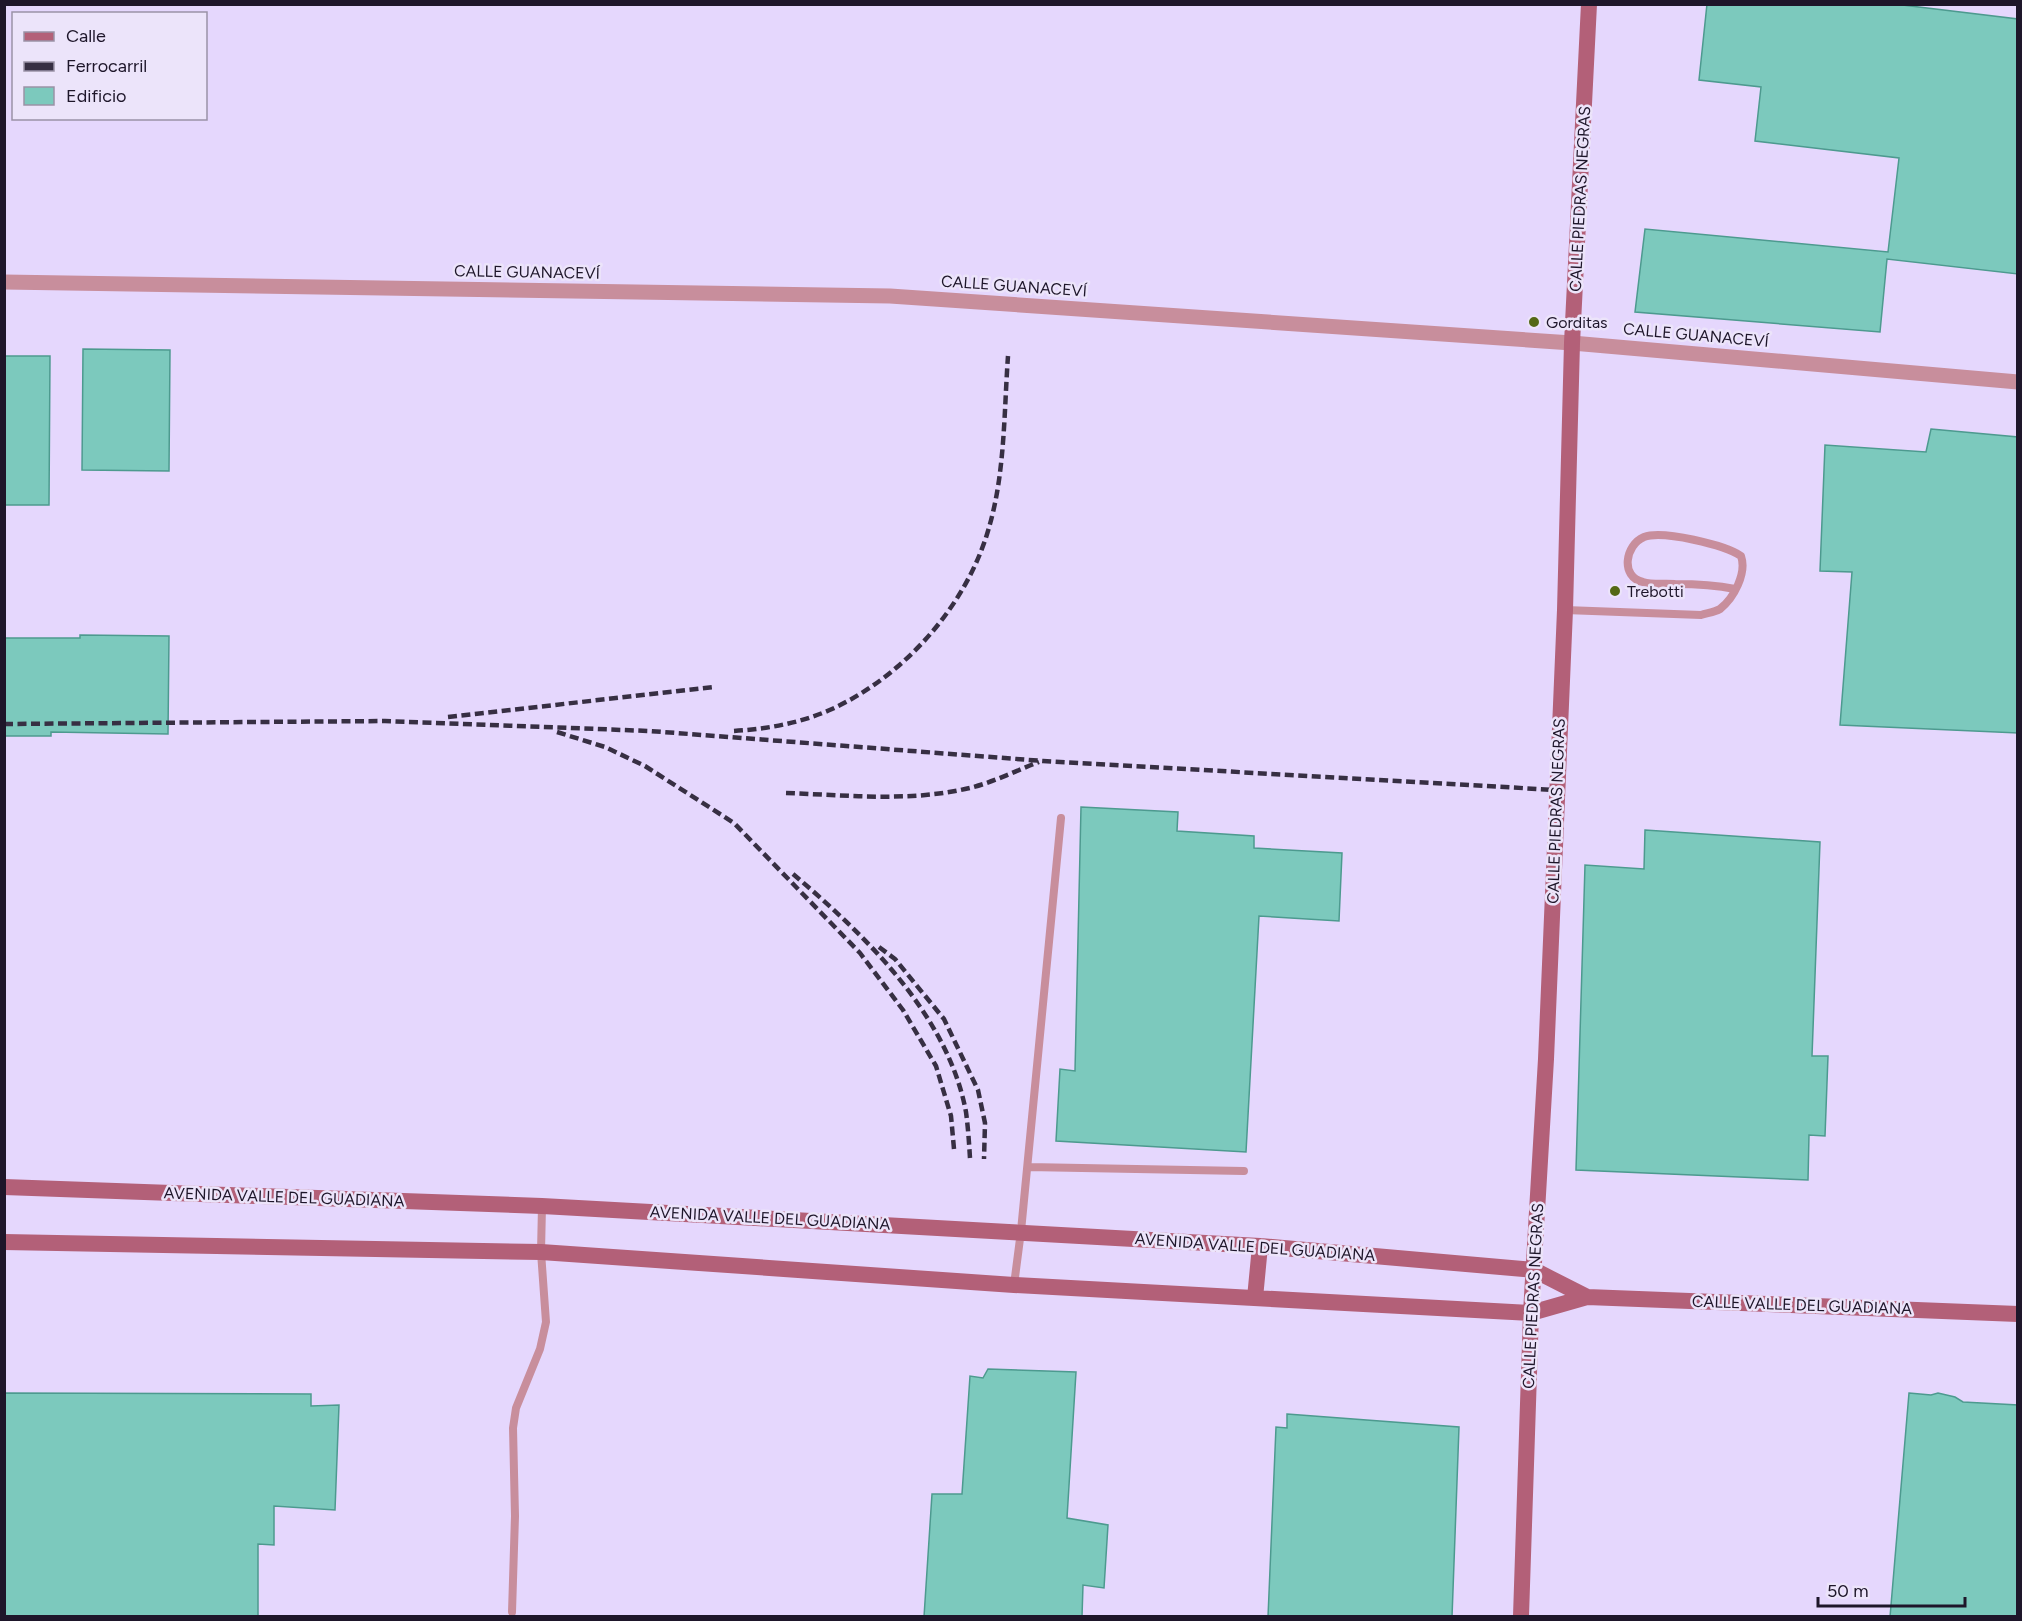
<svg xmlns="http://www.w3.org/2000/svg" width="2022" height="1621" font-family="Figtree,sans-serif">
<rect width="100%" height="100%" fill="#ece4fa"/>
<!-- built -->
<path fill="#e5d7fd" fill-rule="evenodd" d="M5 5H2017V1616H5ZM14 14H206V118H14Z"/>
<!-- building -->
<path fill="#7cc9bd" stroke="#4d9a8f" stroke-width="1.5" d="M1707 4H1894L2018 19V274L1887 259 1880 332 1635 312 1645 229 1888 252 1899 158 1755 141 1761 87 1699 80Z
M83 349 170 350 169 471 82 470Z
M4 356H50L49 505H4Z
M1931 429 2018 437V733L1840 725 1852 572 1820 571 1825 445 1926 452Z
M80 635 169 636 168 734 51 732V736H4V638H80Z
M1081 807 1178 812 1177 831 1254 836V848L1342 853 1339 921 1259 916 1246 1152 1056 1141 1060 1069 1075 1071Z
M1645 830 1820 842 1812 1056H1828L1825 1136 1809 1135 1808 1180 1576 1170 1585 865 1644 869Z
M988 1369 1076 1372 1067 1518 1108 1525 1104 1588 1083 1585 1082 1617H924L932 1494H962L970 1376 983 1378Z
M4 1393 311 1394V1406L339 1405 335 1510 274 1506V1545L258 1544V1617H4Z
M1909 1393 1931 1395 1938 1393 1955 1397 1963 1402 2018 1405V1617H1890Z
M1287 1414 1459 1427 1452 1617H1268L1276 1427 1287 1428Z"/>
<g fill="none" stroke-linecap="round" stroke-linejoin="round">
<!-- service -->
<path stroke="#c88e9c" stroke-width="8" d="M1565 610 1701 615C1707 613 1715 612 1720 609 1734 598 1747 573 1741 556 1725 545 1663 530 1644 537 1625 545 1620 577 1643 582 1653 585 1665 583 1675 584 1695 584 1715 585 1735 589
M1028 1167 1244 1171
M1014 1285 1021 1231 1061 818
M512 1612 515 1516 513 1428 516 1408 540 1349 546 1322 541 1252 542 1206"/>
<!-- minor -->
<path stroke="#c88e9c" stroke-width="15" d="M4 282 890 296 1572 343 2018 382"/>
<!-- secondary -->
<path stroke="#b36078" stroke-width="16" d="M4 1187 542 1206 1260 1246 1534 1270 1587 1297
M4 1242 541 1252 1014 1285 1531 1313 1587 1297 2018 1314
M1255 1298 1260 1246
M1521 1616 1531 1313 1546 1059 1565 610 1572 343 1589 4"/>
<!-- rail -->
<path stroke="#372f43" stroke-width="4.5" stroke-dasharray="9 4.5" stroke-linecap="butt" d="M448 717 714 687
M4 724 385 721 650 731 1043 761 1556 790
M734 731C767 729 801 723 832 709 906 675 969 603 990 524 1005 470 1004 412 1008 356
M557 732 605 747 645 766 734 823 860 953 903 1010 936 1066 951 1116 954 1149
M786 793C845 795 907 802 965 789 990 784 1015 771 1039 762
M793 874C865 935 948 1015 966 1112 968 1127 969 1142 970 1158
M879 947 895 959 944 1019 978 1090 985 1123 984 1159"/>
</g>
<!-- markers -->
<g fill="#546815" stroke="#ece4fa" stroke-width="2">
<circle cx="1534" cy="322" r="6"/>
<circle cx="1615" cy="591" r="6"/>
</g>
<g text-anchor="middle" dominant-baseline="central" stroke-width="5" stroke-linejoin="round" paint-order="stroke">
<!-- street labels -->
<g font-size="16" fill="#1e162a" stroke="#ece4fa">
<text transform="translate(1580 199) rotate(-87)">CALLE PIEDRAS NEGRAS</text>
<text transform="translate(527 272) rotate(1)">CALLE GUANACEVÍ</text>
<text transform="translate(1014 286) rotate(4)">CALLE GUANACEVÍ</text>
<text transform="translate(1696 335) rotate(5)">CALLE GUANACEVÍ</text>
<text transform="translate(1556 811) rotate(-88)">CALLE PIEDRAS NEGRAS</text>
<text transform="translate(284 1197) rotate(2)">AVENIDA VALLE DEL GUADIANA</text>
<text transform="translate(770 1218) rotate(3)">AVENIDA VALLE DEL GUADIANA</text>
<text transform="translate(1255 1247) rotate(4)">AVENIDA VALLE DEL GUADIANA</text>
<text transform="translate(1533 1296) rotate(-87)">CALLE PIEDRAS NEGRAS</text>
<text transform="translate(1802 1305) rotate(2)">CALLE VALLE DEL GUADIANA</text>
</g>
<!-- poi labels -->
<g font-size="16" fill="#1e162a" stroke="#ece4fa" text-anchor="start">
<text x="1546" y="322">Gorditas</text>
<text x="1627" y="591">Trebotti</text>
</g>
</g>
<!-- border -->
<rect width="2022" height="1621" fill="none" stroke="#1e162a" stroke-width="12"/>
<!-- legend -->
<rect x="12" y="12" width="195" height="108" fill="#ece4fa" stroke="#9a92a7" stroke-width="1.5"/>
<rect x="24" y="32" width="30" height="9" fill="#b36078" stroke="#9a92a7" stroke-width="1.5"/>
<text x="66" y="42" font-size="18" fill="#1e162a">Calle</text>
<rect x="24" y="62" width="30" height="9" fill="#372f43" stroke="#9a92a7" stroke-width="1.5"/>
<text x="66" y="72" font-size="18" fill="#1e162a">Ferrocarril</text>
<rect x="24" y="87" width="30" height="18" fill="#7cc9bd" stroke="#9a92a7" stroke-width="1.5"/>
<text x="66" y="102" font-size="18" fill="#1e162a">Edificio</text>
<!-- scale -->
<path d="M1818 1597v9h147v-9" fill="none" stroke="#1e162a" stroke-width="3"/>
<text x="1827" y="1597" font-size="18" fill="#1e162a" stroke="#ece4fa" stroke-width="4.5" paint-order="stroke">50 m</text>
</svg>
